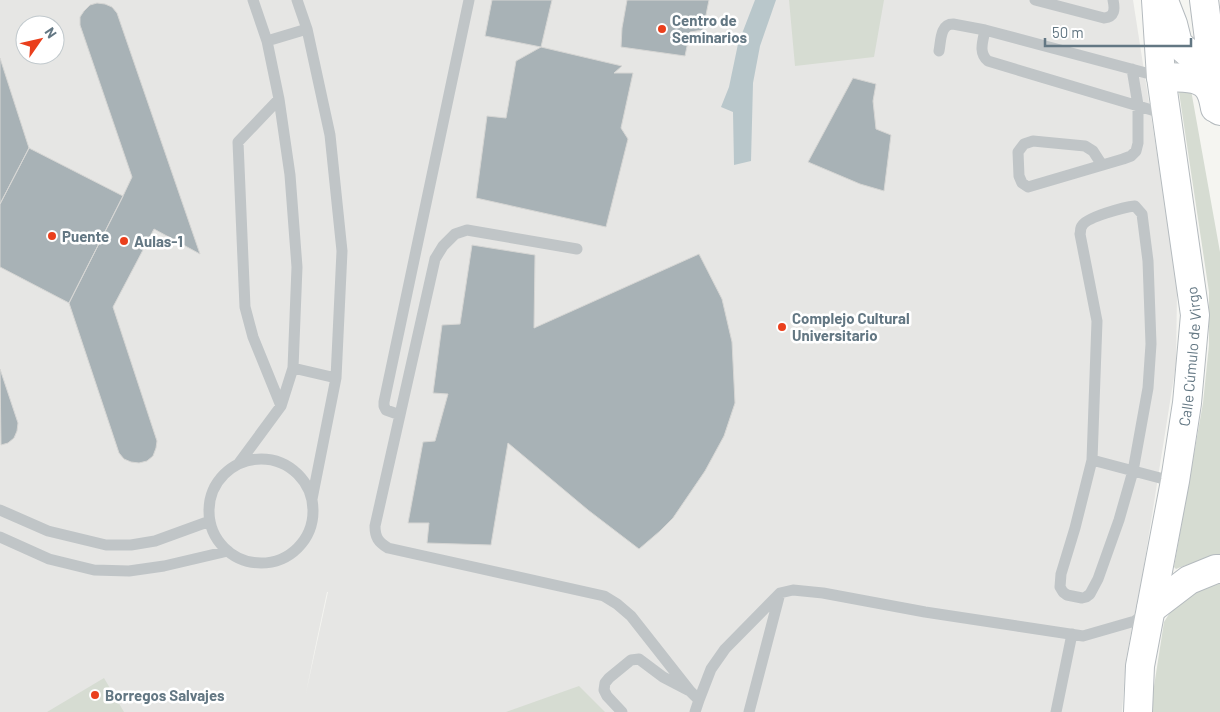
<svg xmlns="http://www.w3.org/2000/svg" width="1220" height="712" font-family="Barlow,sans-serif">
<rect width="100%" height="100%" fill="#f5f5f1"/>
<!-- built -->
<path fill="#e6e6e4" fill-rule="evenodd" d="M0 0H1133L1160 173 1177 291 1176 364 1143 572 1126 659 1122 712H0ZM25 25H55V55H25ZM327 592H328L306 693 314 653Z"/>
<!-- green -->
<path fill="#d6dcd2" d="M789 0H884L874 57 795 66Z
M1181 88 1191 90 1220 252V559C1204 559 1191 563 1176 569L1174 567 1203 403 1209 345V292L1179 92Z
M1220 583V712H1150L1164 622 1176 603 1198 587Z
M104 678 124 712H47Z
M579 686 605 712H506Z"/>
<!-- water -->
<path fill="#b9c7cb" d="M755 0H776L760 46 753 83 751 161 734 165 733 112 721 107 729 87 738 44Z"/>
<!-- building -->
<path fill="#a8b2b6" stroke="#d6d6d4" d="M492 0H552L541 47 485 36Z
M627 0H709L703 30 690 32 685 56 621 47 622 28Z
M97 3 105 4 112 7 117 13 200 254 154 229 113 307 157 441 156 448 153 456 147 461 139 463 131 462 124 459 119 453 69 303 123 196 132 177 80 25V17L84 11 90 5Z
M541 47 622 66 614 73H633L621 128 628 139 606 227 476 198 487 116 506 118 516 61Z
M0 58 29 148 0 204Z
M853 78 876 84 873 101 876 129 891 135 884 191 860 184 808 162Z
M29 148 123 196 69 303 0 267V204Z
M472 245 535 255 534 328 699 254 722 299 732 342 735 403 724 436 705 471 673 518 660 531 639 549 588 510 508 443 491 545 427 543 429 523H408L423 442 435 441 448 394 433 393 442 325 460 324Z
M0 369 18 423 17 431 14 438 8 443 1 445Z"/>
<g fill="none" stroke-linecap="round" stroke-linejoin="round">
<!-- secondary casing -->
<g stroke="#b4babe" stroke-width="30">
<g id="secondary">
<path d="M1204 0 1211 55 1220 111"/>
<path d="M1166 6 1173 24 1178 44 1192 56 1211 55"/>
<path d="M1161 77C1177 78 1204 74 1211 93 1213 97 1214 103 1215 108"/>
<path d="M1151 609 1189 580 1216 569H1220"/>
<path id="s1" d="M1138 712 1140 666 1175 481 1187 403 1195 315 1161 77 1156 0"/>
</g>
</g>
<!-- service -->
<path stroke="#c0c5c7" stroke-width="11" d="M297 0 307 29 330 135 342 251 336 378 312 499
M1035 0 1104 18C1115 17 1115 9 1113 0
M985 30C983 41 978 53 988 61L1165 114
M267 41 307 29
M939 51C941 41 940 24 953 24L985 30 1161 77
M279 99 238 142 245 307 253 337 281 406
M1102 165 1093 151 1085 146 1033 141 1024 144 1018 152 1019 176 1022 183 1028 187 1123 159 1131 156 1136 151 1138 143V105L1132 69
M1135 206 1142 214 1148 261 1151 344 1148 388 1133 471 1119 520 1098 579 1090 594 1086 597 1082 598 1067 595 1063 592 1060 587 1061 574 1075 528 1092 460 1097 321 1080 234C1081 231 1080 228 1082 226 1086 217 1125 207 1135 206Z
M577 249 467 230 455 234 443 246 435 259 375 526C375 537 378 542 388 548L604 596 617 604 631 616 690 691 699 700 711 669 725 649 780 593 793 590 823 593 925 612 1083 636 1135 621 1147 612
M293 368 336 378
M400 415 386 410 384 406V402L469 0
M209 511a52 52 0 1 1 104 0a52 52 0 1 1-104 0Z
M1092 460 1160 478 1175 481
M239 463 281 406 293 368 297 267 290 175 279 99 267 41 253 0
M0 510 48 531 106 545H131L155 541 210 521
M0 537 49 559 94 570 129 571 164 566 228 551
M622 712 607 696 604 690 605 683 609 678 631 660 639 659 663 677 688 690
M695 712 699 700
M749 712 780 593
M1056 712 1072 634"/>
<!-- secondary -->
<use href="#secondary" stroke="#fff" stroke-width="28"/>
</g>
<!-- markers -->
<g fill="#ea3f1c" stroke="#fff" stroke-width="2">
<circle cx="662" cy="29" r="5"/>
<circle cx="52" cy="236" r="5"/>
<circle cx="124" cy="241" r="5"/>
<circle cx="782" cy="327" r="5"/>
<circle cx="95" cy="695" r="5"/>
</g>
<g text-anchor="middle" dominant-baseline="central" stroke-width="5" stroke-linejoin="round" paint-order="stroke">
<!-- poi labels -->
<g font-size="15" font-weight="bold" fill="#637783" stroke="#fff" text-anchor="start">
<text x="672" y="20">Centro de<tspan x="672" dy="17">Seminarios</tspan></text>
<text x="62" y="236">Puente</text>
<text x="134" y="241">Aulas-1</text>
<text x="792" y="318">Complejo Cultural<tspan x="792" dy="17">Universitario</tspan></text>
<text x="105" y="695">Borregos Salvajes</text>
</g>
<!-- street labels -->
<g font-size="15" fill="#637783" stroke="#fff">
<text stroke="none"><textPath href="#s1" startOffset="360">Calle Cúmulo de Virgo</textPath></text>
</g>
</g>
<!-- north arrow -->
<g transform="translate(40 40) rotate(56)"><circle r="24" fill="#ffffff" stroke="#c1c9cd"/>
<path d="M0-4L9 19L0 12L-9 19Z" fill="#ea3f1c"/>
<text y="-8" font-size="14" font-weight="bold" text-anchor="middle" fill="#637783">N</text>
</g>
<!-- scale -->
<path d="M1045 38v8h146v-8" fill="none" stroke="#637783" stroke-width="2.5"/>
<text x="1052" y="38" font-size="15" fill="#637783" stroke="#ffffff" stroke-width="4" paint-order="stroke">50 m</text>
</svg>
